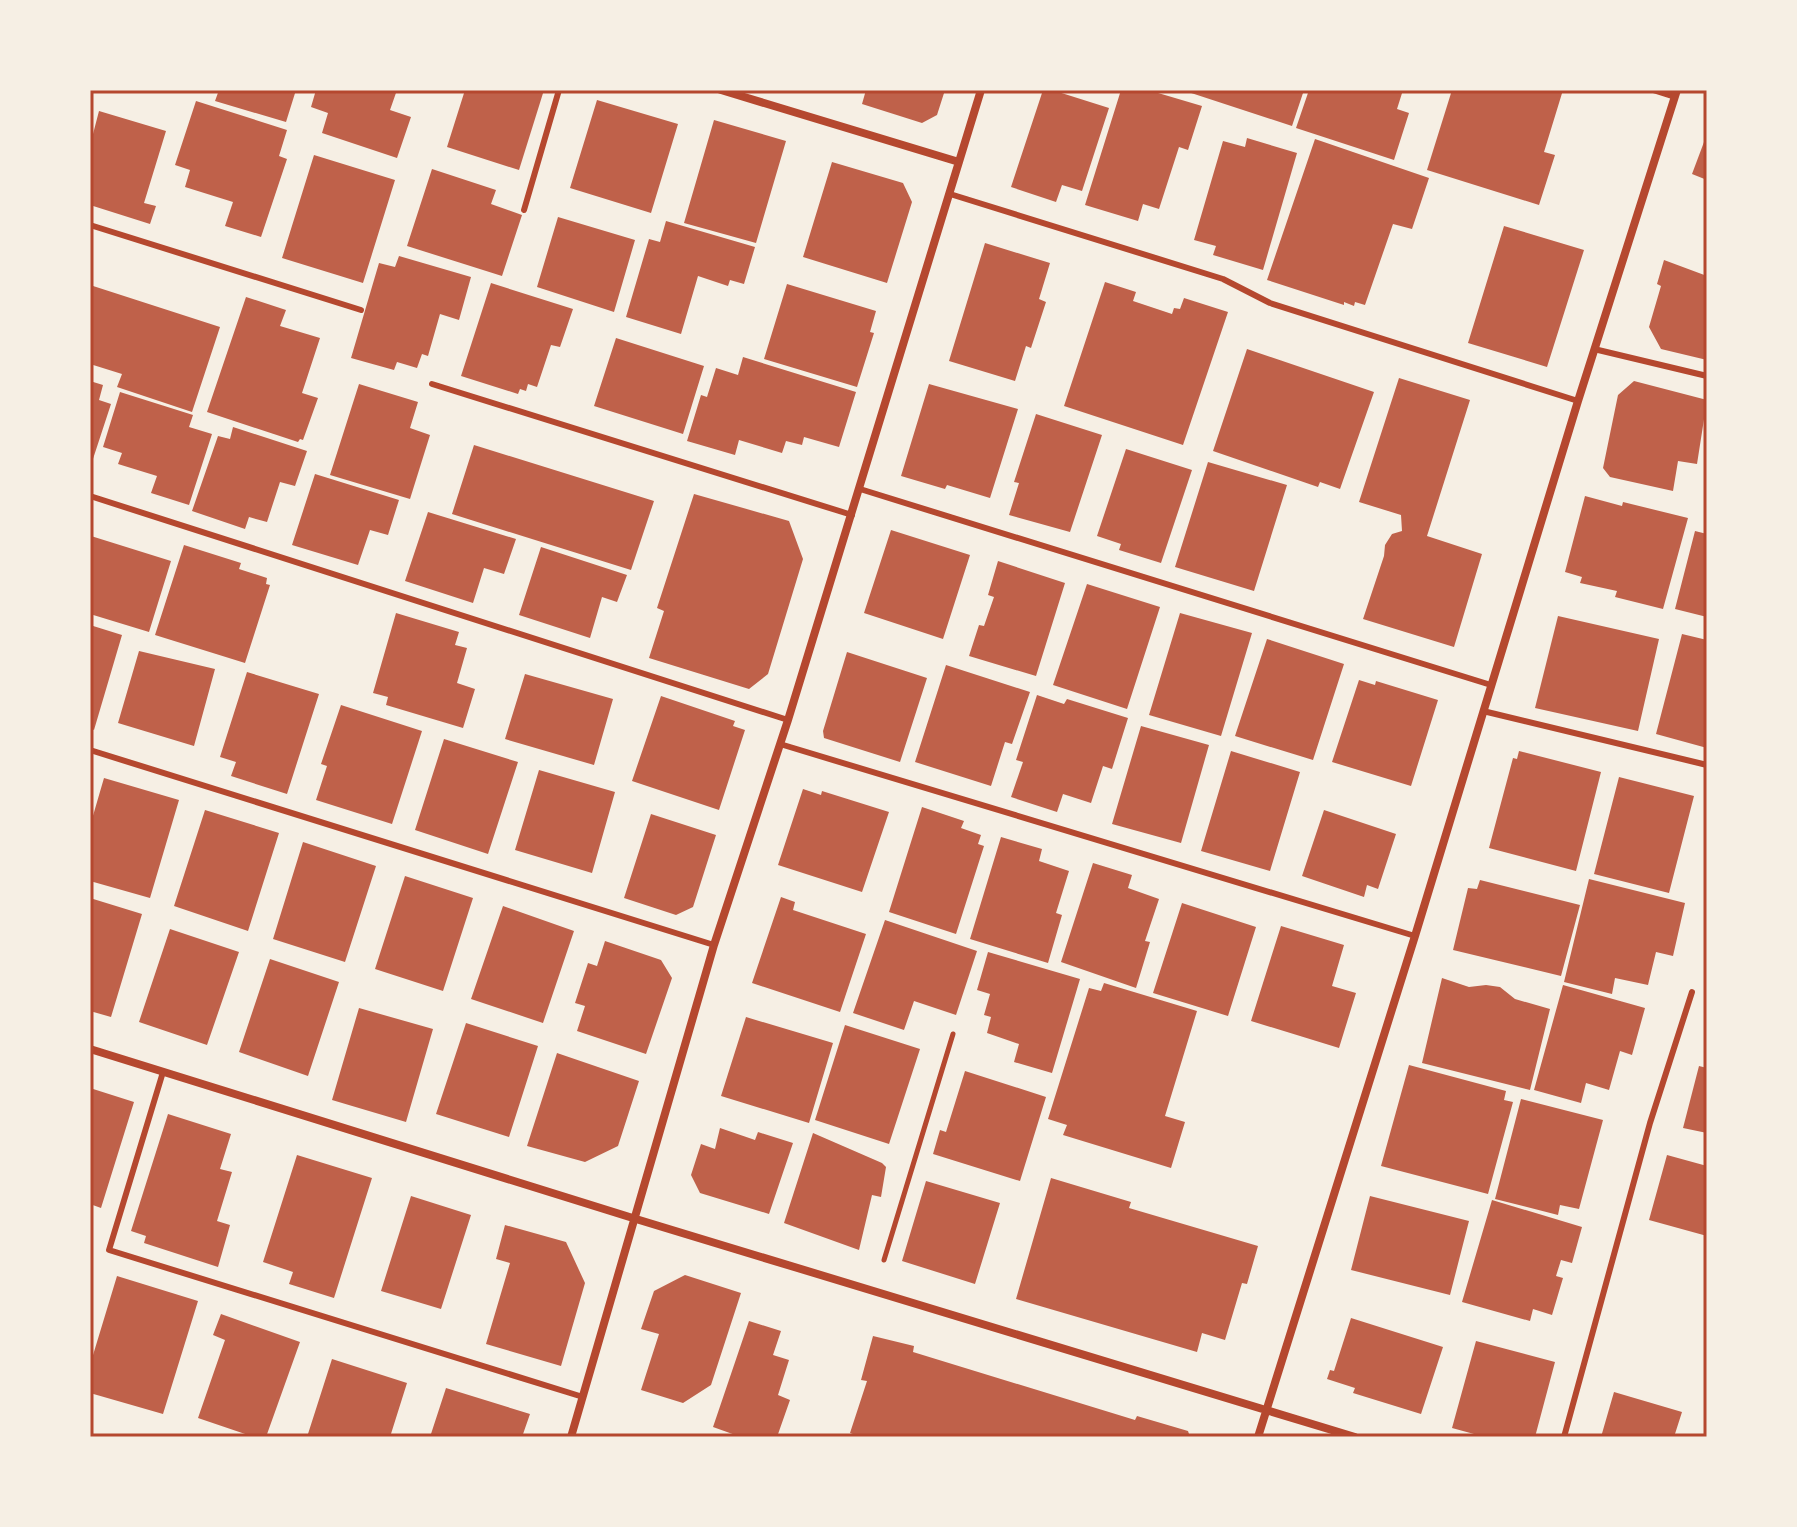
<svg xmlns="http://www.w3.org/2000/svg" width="1797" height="1527" font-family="'Titillium Web',sans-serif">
<rect width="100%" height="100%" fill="#f6efe4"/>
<!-- building -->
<path fill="#bf614a" d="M219 90H296L286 122 215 101Z
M316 90H397L390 110 411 117 397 158 322 133 328 113 311 107Z
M465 90H544L519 170 447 147Z
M866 90H945L937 115 922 123 862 104Z
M1043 90H1052L1109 108 1082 191 1062 185 1056 202 1011 187Z
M1121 90H1148L1202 106 1188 150 1179 147 1159 209 1143 204 1138 221 1085 205Z
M1182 90H1304L1292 126Z
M1309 90H1403L1397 109 1409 113 1394 160 1296 128Z
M1452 90H1563L1544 152 1555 155 1539 205 1427 170Z
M597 100 678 124 651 213 570 188Z
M196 101 287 130 279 156 287 159 261 237 225 226 233 202 185 187 190 170 175 165Z
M99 111 166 131 144 203 156 206 150 224 90 205V133L93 134Z
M714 120 786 141 756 243 684 223Z
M1707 134V180L1692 174Z
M1247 138 1297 153 1263 270 1213 255 1216 246 1194 240 1223 141 1245 147Z
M1315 139 1429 178 1412 229 1393 224 1365 305 1355 302 1354 306 1344 302V305L1267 280Z
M314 155 395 180 363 283 282 258Z
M832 162 903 183 912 202 887 283 803 257Z
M432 169 496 190 491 204 522 215 502 276 407 246Z
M558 217 635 240 614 312 537 287Z
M666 221 755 247 744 284 730 280 728 286 698 276 681 334 626 317 649 239 660 242Z
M1504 226 1584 250 1547 367 1468 343Z
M985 243 1050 263 1039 299 1046 302 1031 348 1026 346 1015 381 949 361Z
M399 256 471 277 459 320 440 314 428 356 422 354 417 368 397 362 394 370 351 358 379 263 395 267Z
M1664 260 1707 276V360L1661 349 1649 327 1661 286 1657 284Z
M1105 282 1136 292 1133 301 1172 314 1174 308 1180 309 1184 298 1228 312 1183 445 1064 406Z
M491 283 573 309 560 347 551 345 537 387 528 384 526 391 520 389 518 394 461 376Z
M787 284 876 311 870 332 874 333 857 387 764 359Z
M90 285 220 327 192 412 117 387 122 374 90 364Z
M246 297 286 310 280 326 320 338 302 393 318 398 303 440 300 439 298 442 207 412Z
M616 338 704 366 683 434 594 406Z
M1247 349 1374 392 1340 489 1320 482 1318 487 1213 451Z
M743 357 856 392 839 447 804 437 802 445 786 441 782 453 739 440 735 455 687 441 701 395 707 397 716 368 738 375Z
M1399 378 1470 400 1427 536 1482 554 1454 647 1363 619 1384 556 1385 545 1392 534 1402 531 1401 515 1359 502Z
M90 381 103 385 99 400 111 404 91 465Z
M1634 381 1707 400 1697 464 1678 461 1673 491 1610 477 1603 468 1618 395Z
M359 384 418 402 410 428 430 435 410 499 330 475Z
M929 384 1018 409 990 498 947 485 945 489 901 476Z
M120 392 193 415 189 427 212 434 189 505 151 493 157 476 118 464 122 453 103 447Z
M1036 414 1102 435 1070 532 1009 515 1019 483 1014 482Z
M233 427 307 451 295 486 280 482 267 522 249 517 245 529 192 511 218 436 230 439Z
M474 445 654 501 631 570 452 514Z
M1126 449 1192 470 1161 563 1119 550 1121 544 1097 536Z
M1208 462 1287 485 1254 591 1175 567Z
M315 474 399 500 388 535 370 530 358 565 292 545Z
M694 494 789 521 803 559 768 674 749 689 649 658 664 611 657 608Z
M1585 496 1622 506 1623 502 1688 518 1663 609 1615 597 1617 591 1580 583 1582 577 1565 572Z
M428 512 516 539 504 574 484 568 473 603 405 581Z
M891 530 970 555 943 639 864 613Z
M1695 531 1707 534V617L1675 609Z
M91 536 171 561 149 632 90 614Z
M184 545 241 563 239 569 267 578 266 584 270 585 245 663 155 635Z
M541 547 627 575 617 602 602 597 590 638 519 615Z
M998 561 1065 583 1036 676 969 656 979 625 984 626 994 597 988 595Z
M1087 584 1160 607 1127 709 1053 685Z
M396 613 459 632 455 645 467 648 457 683 475 689 463 728 386 705 388 697 373 693Z
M1180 613 1252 633 1221 736 1149 715Z
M1558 616 1659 639 1638 731 1535 708Z
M90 625 122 635 94 730 90 728Z
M1682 634 1707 640V748L1656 734Z
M1267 639 1344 664 1313 760 1235 736Z
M139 651 215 669 194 746 118 723Z
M847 652 927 678 900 762 824 738 823 731Z
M946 665 1030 692 1012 744 1005 742 991 786 915 762Z
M247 672 319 694 287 794 231 776 236 762 220 757Z
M525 674 613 699 594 765 505 739Z
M1359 680 1375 685 1376 681 1438 700 1411 786 1332 762Z
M1037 695 1064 704 1067 699 1128 718 1112 769 1103 766 1091 803 1063 794 1057 812 1011 797 1023 762 1016 760Z
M661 696 735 721 733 726 745 730 719 810 632 781Z
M341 705 422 731 392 824 316 800 327 766 321 764Z
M1141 726 1209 745 1181 843 1112 824Z
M444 739 518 762 488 854 415 830Z
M1231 751 1300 772 1270 871 1201 851Z
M1519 751 1601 772 1576 871 1489 848 1513 758 1517 759Z
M539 770 615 792 592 873 515 850Z
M1619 777 1694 796 1669 893 1594 874Z
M104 778 179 800 150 898 90 881V826Z
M803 789 821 795 822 791 889 812 862 892 778 865Z
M922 807 964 821 961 828 981 835 978 844 984 846 956 934 889 912Z
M205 810 279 833 248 931 174 906Z
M1324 810 1396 834 1378 889 1367 885 1364 897 1302 876Z
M651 814 716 835 693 907 676 915 624 898Z
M1001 837 1042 849 1039 861 1069 871 1056 913 1062 915 1048 963 970 939Z
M303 842 376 866 345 962 273 939Z
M1093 863 1132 875 1128 888 1159 899 1145 941 1150 942 1136 988 1061 962Z
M405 876 473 898 443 991 375 969Z
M1589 879 1685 903 1673 956 1656 952 1648 985 1615 978 1612 994 1564 982Z
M1480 880 1580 905 1561 976 1453 950 1468 888 1477 889Z
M781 897 795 902 793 910 866 934 840 1012 752 983Z
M90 898 142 914 111 1017 90 1011Z
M1182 903 1256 927 1228 1016 1153 993Z
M503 906 574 931 543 1023 471 999Z
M885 920 977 951 956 1015 914 1001 904 1030 853 1013Z
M1281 926 1344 945 1332 986 1356 993 1339 1048 1251 1021Z
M170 929 239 952 207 1045 139 1022Z
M605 941 661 960 672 978 646 1054 577 1031 585 1006 575 1003 588 963 597 966Z
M988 952 1080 979 1052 1073 1014 1062 1019 1044 987 1033 991 1017 984 1015 990 994 977 990Z
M270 959 339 982 308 1076 239 1052Z
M1442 978 1469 987 1486 985 1500 987 1515 999 1550 1009 1530 1090 1422 1063Z
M1104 983 1197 1011 1165 1116 1185 1122 1171 1168 1063 1135 1067 1125 1048 1119 1089 988 1101 991Z
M1563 985 1645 1008 1632 1055 1620 1051 1609 1090 1586 1083 1581 1103 1534 1090Z
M359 1008 433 1029 406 1122 332 1100Z
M746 1017 833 1043 809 1123 721 1096Z
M466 1023 538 1046 509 1137 436 1114Z
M845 1025 920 1049 889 1144 815 1120Z
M557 1053 639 1081 618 1146 585 1162 527 1146Z
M1409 1065 1506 1091 1504 1100 1513 1102 1488 1194 1381 1166Z
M1699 1066 1707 1068V1133L1683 1128Z
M965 1071 1046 1097 1020 1181 933 1154 940 1130 946 1132Z
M90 1088 134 1102 101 1208 90 1204Z
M1521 1099 1603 1120 1579 1209 1560 1205 1558 1215 1495 1199Z
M168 1114 231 1134 220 1169 232 1172 217 1221 230 1225 218 1267 144 1243 146 1236 131 1231Z
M720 1128 755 1140 758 1132 793 1143 769 1214 700 1193 691 1175 701 1144 715 1149Z
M813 1133 882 1163 886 1167 881 1197 872 1195 859 1250 784 1223Z
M297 1155 372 1178 334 1298 289 1284 293 1272 263 1262Z
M1667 1155 1707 1166V1236L1649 1220Z
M1051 1178 1131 1202 1129 1208 1258 1246 1247 1284 1242 1283 1225 1340 1202 1333 1197 1352 1016 1299Z
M926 1181 1000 1203 975 1284 902 1261Z
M411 1196 471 1215 441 1309 381 1291Z
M1370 1196 1469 1221 1450 1295 1351 1270Z
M1492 1200 1582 1227 1572 1263 1561 1260 1556 1276 1563 1278 1552 1315 1533 1309 1530 1321 1462 1302Z
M505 1225 566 1242 585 1283 561 1366 486 1344 510 1263 496 1259Z
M685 1275 741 1293 711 1385 683 1403 641 1390 659 1334 641 1329 654 1291Z
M117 1276 198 1301 163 1414 90 1393V1365Z
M221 1314 300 1342 266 1437H254L198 1418 225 1340 213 1335Z
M1351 1318 1443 1347 1421 1414 1353 1393 1355 1388 1327 1379 1330 1370 1334 1371Z
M749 1321 781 1331 773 1355 789 1360 778 1395 790 1400 777 1437H741L713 1427Z
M873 1336 914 1346 913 1352 1135 1420 1137 1416 1188 1431 1190 1437H861L850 1433 867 1381 861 1380Z
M1476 1341 1555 1362 1535 1437H1485L1452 1428Z
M332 1359 407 1383 390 1437H307Z
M446 1388 530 1414 522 1437H430Z
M1614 1392 1682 1412 1674 1437H1601Z"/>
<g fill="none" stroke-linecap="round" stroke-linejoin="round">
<!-- path -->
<path stroke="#b5482f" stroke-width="5" d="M884 1260 953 1034"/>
<!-- service -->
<path stroke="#b5482f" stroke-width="6" d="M1653 90 1675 97
M950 194 1223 279 1270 303 1578 401
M524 210 559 90
M90 225 361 310
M1594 349 1707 376
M432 384 852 515
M860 489 1491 685
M90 496 788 720
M1483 711 1707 765
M780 744 1415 936
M90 750 714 945
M163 1072 109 1250 583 1397
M1564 1437 1650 1123 1692 992"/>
<!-- minor -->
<path stroke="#b5482f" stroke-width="8" d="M721 90 959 162
M90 1049 636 1219 1355 1437
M571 1437 714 945 788 720 981 90
M1258 1437 1415 936 1578 401 1677 90"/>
</g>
<!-- border -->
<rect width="1797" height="1527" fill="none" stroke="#f6efe4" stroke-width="184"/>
<rect x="92" y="92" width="1613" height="1343" fill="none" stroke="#b5482f" stroke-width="3"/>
</svg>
